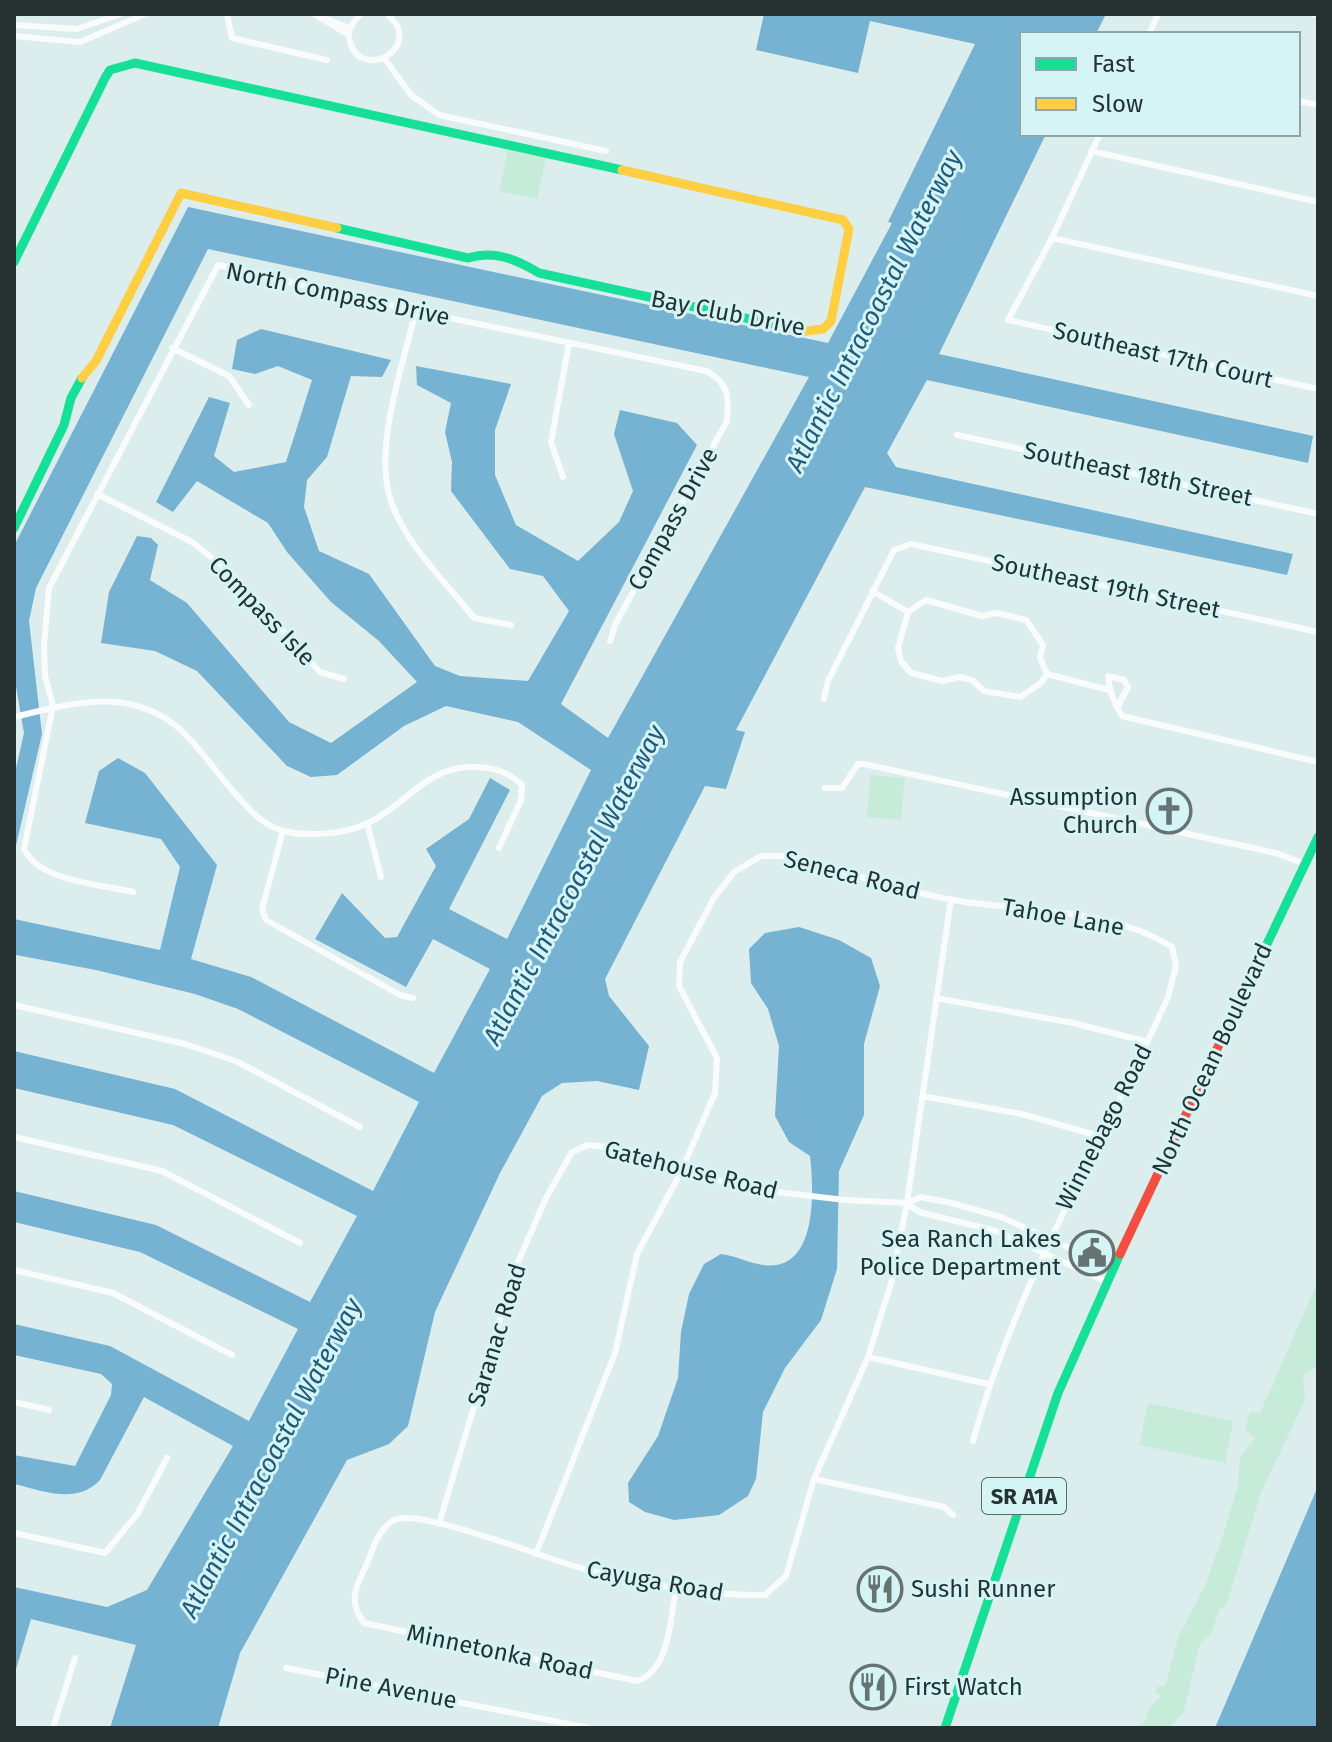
<svg xmlns="http://www.w3.org/2000/svg" width="1332" height="1742" font-family="'Fira Sans',sans-serif">
<rect width="100%" height="100%" fill="#dceded"/>
<!-- green -->
<path fill="#c6ecd9" d="M508 149 546 158 537 199 499 191Z
M870 775 905 778 901 820 867 817Z
M1318 1281V1367L1303 1374 1305 1400 1261 1493 1227 1603 1219 1610 1211 1634 1200 1644 1184 1711 1169 1728H1138L1147 1719 1149 1708 1161 1696 1156 1693V1687L1165 1686 1179 1635 1205 1586 1225 1529 1238 1485 1240 1457 1255 1438 1245 1429 1250 1412 1260 1413Z
M1148 1403 1233 1421 1225 1463 1139 1445Z"/>
<!-- water -->
<path fill="#76b2d2" d="M764 14H1106L1096 34H1022V134H1046L939 354 1313 436 1308 463 927 380 887 453 896 467 1293 554 1287 575 865 487 736 730 745 732 726 789 705 786 605 979 609 996 649 1046 639 1090 597 1081 562 1083 542 1096 500 1173 435 1312 408 1426 389 1444 347 1460 240 1653 218 1728H110L136 1645 31 1619 14 1676V1587L107 1607 147 1590 233 1446 144 1397 100 1480C76 1505 44 1491 14 1484V1455L75 1466 111 1395 112 1384 101 1374 14 1355V1324L110 1346 249 1421 298 1329 140 1252 14 1222V1191L156 1225 310 1302 357 1216 173 1125 14 1088V1051L175 1089 373 1191 419 1102 238 1009 195 994 96 970 16 955 14 919 160 950 180 867 161 839 85 823 99 771 118 758 145 773 217 865 191 959 251 977 434 1073 490 969 433 939 406 987 315 939 342 893 385 938 397 937 436 866 426 849 469 819 490 778 510 790 449 909 507 939 591 770 518 722 446 706 404 726 337 775 311 777 287 766 197 671 155 651 101 643 109 592 137 536 151 538 158 545 150 580 187 603 289 722 331 743 417 682 379 641 331 602 287 552 268 523 197 481 173 512 156 502 209 397 230 403 214 456 234 472 286 462 312 380 278 366 255 374 232 369 237 340 261 329 391 360 382 377 351 376 327 457 307 480 304 507 319 551 369 574 435 666 460 676 528 681 569 611 543 576 510 569 451 491 452 462 445 432 451 403 417 385 416 366 511 384 495 430V475L516 525 578 561 619 522 633 491 614 434 620 410 677 423 697 445 561 704 608 738 809 377 208 249 36 588 29 621 42 734 14 854V777L24 733 14 675V546L188 207 828 343 892 223 888 222 975 44 870 21 858 73 756 50Z
M799 927 839 940 871 958 880 986 864 1044V1115L839 1171 837 1269 821 1320 785 1368 763 1412 756 1479 748 1496 719 1515 674 1520 645 1512 629 1502 628 1483 658 1436 678 1378 681 1332 689 1294 704 1264 721 1254C736 1256 749 1263 763 1265 818 1273 814 1190 810 1156L789 1142 775 1116 779 1046 768 1009 751 983 749 949 765 933Z
M1318 1486V1728H1215Z"/>
<g fill="none" stroke-linecap="round" stroke-linejoin="round">
<!-- street -->
<path stroke="#fafcfc" stroke-width="6" d="M227 14 232 38 327 60
M314 14 349 35
M361 14C353 22 346 30 350 42 362 83 426 46 387 14
M1314 14 1318 15
M318 15 350 29
M14 25 77 29 121 14
M1149 34 1158 14
M14 36 80 42 145 14
M384 58 411 95 439 115 606 151
M1298 101 1318 105
M1100 134 1052 238 1008 320 1318 389
M1091 151 1318 202
M1052 238 1318 296
M416 311C403 363 374 447 390 498 403 542 446 582 474 618L511 625
M172 348 229 376 249 405
M957 435 1318 514
M563 477 551 442 569 343
M97 494 192 542 230 572 320 672 344 679
M872 591 908 612 926 600 982 616 997 613 1026 620 1043 645 1040 657 1047 674
M908 612 898 648 901 661 911 673 942 681 959 677 972 680 984 691 1020 697 1041 683 1047 674
M1047 674 1109 690
M824 699 828 681 894 550 911 544 1318 632
M1117 708 1128 687 1124 680 1108 676C1109 691 1114 703 1122 716L1318 762
M14 717C70 704 126 686 176 726 197 743 214 770 232 790 246 806 262 826 284 831 307 837 346 834 368 823 406 805 426 767 472 767 493 767 507 771 522 785L521 800 499 848
M825 788H842L858 764H864L1276 853 1305 864
M367 823 381 877
M283 831 262 909 266 920 400 995 413 998
M133 892C100 884 40 882 24 849L53 706 45 676 44 645 49 588 218 265 416 311 706 371C729 383 729 396 727 421L616 623 610 641
M936 998 1073 1023 1148 1042
M14 1005 185 1044 238 1062 360 1127
M922 1096 1022 1114 1099 1136
M14 1137 162 1171 300 1243
M907 1203 919 1212 996 1231 1107 1282
M14 1270 113 1293 232 1355
M868 1357 988 1384
M14 1402 49 1410
M814 1479 944 1507 953 1515
M439 1524 515 1269 545 1200 572 1152 588 1145 608 1147 743 1188 845 1200 907 1203 921 1197 951 1203 1001 1217 1113 1268
M14 1533 105 1553 138 1513 167 1458
M536 1554 615 1353 637 1254 681 1172 715 1093 717 1058 679 986 680 962 714 898 734 872 761 856H788C842 870 897 890 953 900 1024 912 1108 907 1172 947L1176 966 1168 997C1102 1146 1016 1283 973 1441
M676 1589C670 1619 670 1670 637 1681L364 1623C349 1603 354 1590 365 1568 372 1552 379 1525 397 1519 425 1510 549 1560 584 1569 643 1584 704 1596 765 1595L786 1576 814 1479 868 1357 892 1280 907 1203 951 899
M286 1668 589 1728
M53 1728 75 1658"/>
<!-- fast -->
<path stroke="#16e098" stroke-width="9" d="M337 228 468 258C494 250 516 259 539 273L805 331
M14 262 105 78 110 70 135 63 622 170
M14 528 64 425 71 398 82 378
M1234 1013 1318 837
M945 1728 1058 1393 1120 1254"/>
<!-- slow -->
<path stroke="#ffcf43" stroke-width="9" d="M622 170 843 220 849 229 831 321 823 329 805 331
M82 378 96 361 181 193 337 228"/>
<!-- jam -->
<path stroke="#f24e42" stroke-width="9" d="M1120 1254 1234 1013"/>
</g>
<!-- icons -->
<defs>
<g id="church-ring" transform="scale(2.3)"><circle r="9.5" fill="#d4f4f5" stroke="#667373" stroke-width="1.5"/><path d="M-1.2-6h2.4v3.5h3.3v2.4h-3.3V6h-2.4V-.1h-3.3v-2.4h3.3Z" fill="#667373"/></g>
<g id="civic-ring" transform="scale(2.3)"><circle r="9.5" fill="#d4f4f5" stroke="#667373" stroke-width="1.5"/><path d="M-.6-6.5H3V-4.5H.6V-3L4-1V1h2V6H-6V1h2V-1L-.6-3ZM-1.2 2.5V6h2.4V2.5Z" fill="#667373"/></g>
<g id="restaurant-ring" transform="scale(2.3)"><circle r="9.5" fill="#d4f4f5" stroke="#667373" stroke-width="1.5"/><path d="M-5-6h1v4h1v-4h1v4h1v-4h1v5L-1.5 .5V6h-2V.5L-5-1ZM5-6V6H3V1.5H1.5Q1.5-4 5-6Z" fill="#667373"/></g>
</defs>
<g fill-rule="evenodd">
<use href="#church-ring" x="1169" y="811"/>
<use href="#civic-ring" x="1092" y="1253"/>
<use href="#restaurant-ring" x="880" y="1589"/>
<use href="#restaurant-ring" x="873" y="1687"/>
</g>
<g text-anchor="middle" dominant-baseline="central" stroke-width="6" stroke-linejoin="round" paint-order="stroke">
<!-- shield labels -->
<rect fill="#d4f4f5" stroke="#5a6c6c" stroke-width="2" x="982" y="1478" width="84" height="36" rx="6"/>
<g font-size="22" font-weight="bold" fill="#263232">
<text x="1024" y="1496">SR A1A</text>
</g>
<!-- street labels -->
<g font-size="24" fill="#263232" stroke="#d4f4f5">
<text transform="translate(338 294) rotate(12)">North Compass Drive</text>
<text transform="translate(728 313) rotate(11)">Bay Club Drive</text>
<text transform="translate(1163 355) rotate(13)">Southeast 17th Court</text>
<text transform="translate(1138 474) rotate(12)">Southeast 18th Street</text>
<text transform="translate(673 519) rotate(-61)">Compass Drive</text>
<text transform="translate(1106 586) rotate(12)">Southeast 19th Street</text>
<text transform="translate(262 611) rotate(46)">Compass Isle</text>
<text transform="translate(852 875) rotate(14)">Seneca Road</text>
<text transform="translate(1063 917) rotate(10)">Tahoe Lane</text>
<text transform="translate(1212 1059) rotate(-65)">North Ocean Boulevard</text>
<text transform="translate(1104 1127) rotate(-63)">Winnebago Road</text>
<text transform="translate(691 1170) rotate(14)">Gatehouse Road</text>
<text transform="translate(497 1335) rotate(-73)">Saranac Road</text>
<text transform="translate(655 1581) rotate(10)">Cayuga Road</text>
<text transform="translate(500 1652) rotate(12)">Minnetonka Road</text>
<text transform="translate(391 1688) rotate(11)">Pine Avenue</text>
</g>
<!-- poi labels -->
<g font-size="24" fill="#263232" stroke="#d4f4f5" text-anchor="end">
<text x="1138" y="797">Assumption<tspan x="1138" dy="28">Church</tspan></text>
<text x="1061" y="1239">Sea Ranch Lakes<tspan x="1061" dy="28">Police Department</tspan></text>
<text x="911" y="1589" text-anchor="start">Sushi Runner</text>
<text x="904" y="1687" text-anchor="start">First Watch</text>
</g>
<!-- water labels -->
<g font-size="26" font-style="italic" fill="#225b7c" stroke="#d4f4f5">
<text transform="translate(874 311) rotate(-63)">Atlantic Intracoastal Waterway</text>
<text transform="translate(574 885) rotate(-62)">Atlantic Intracoastal Waterway</text>
<text transform="translate(271 1458) rotate(-62)">Atlantic Intracoastal Waterway</text>
</g>
</g>
<!-- border -->
<rect width="1332" height="1742" fill="none" stroke="#263232" stroke-width="32"/>
<!-- legend -->
<rect x="1020" y="32" width="280" height="104" fill="#d4f4f5" stroke="#8ea6a7" stroke-width="2"/>
<rect x="1036" y="58" width="40" height="12" fill="#16e098" stroke="#8ea6a7" stroke-width="2"/>
<text x="1092" y="72" font-size="24" fill="#263232">Fast</text>
<rect x="1036" y="98" width="40" height="12" fill="#ffcf43" stroke="#8ea6a7" stroke-width="2"/>
<text x="1092" y="112" font-size="24" fill="#263232">Slow</text>
</svg>
